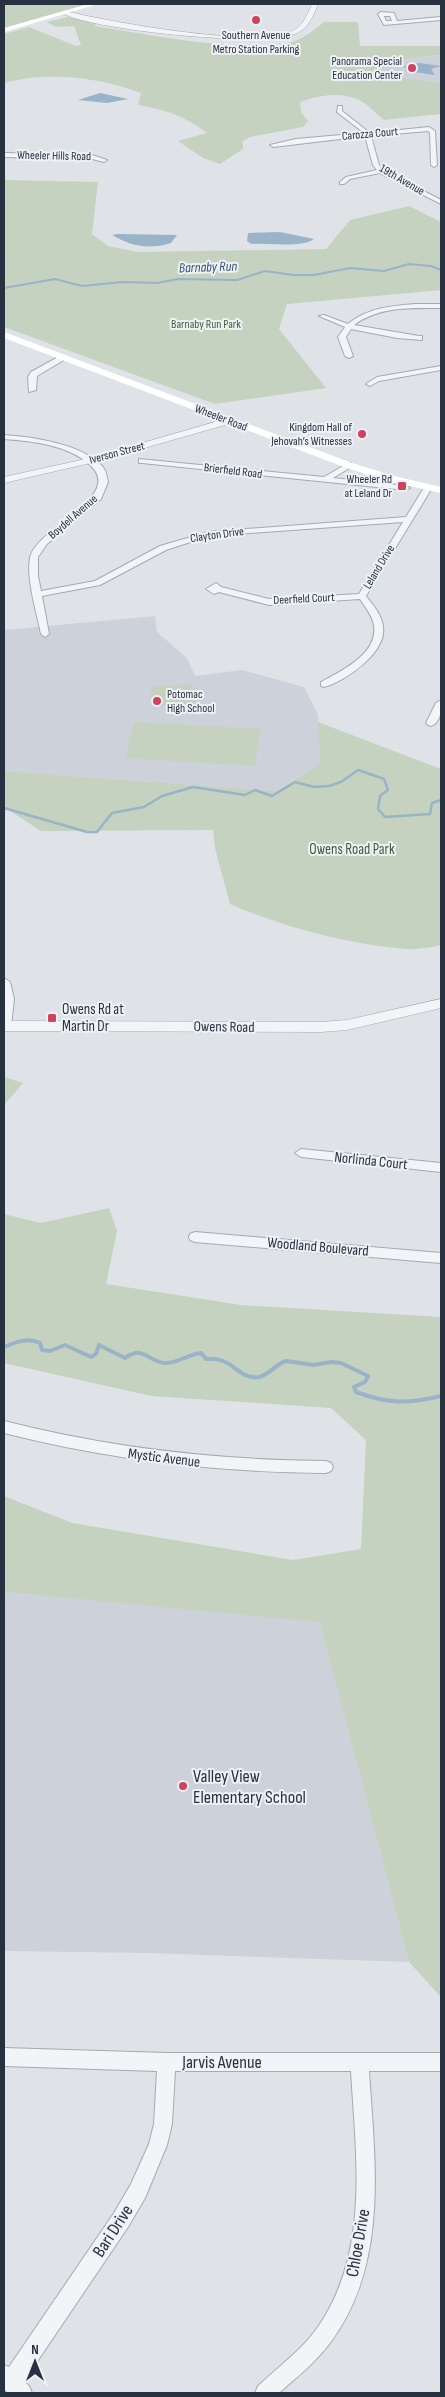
<svg xmlns="http://www.w3.org/2000/svg" width="445" height="2397" font-family="'Sofia Sans Condensed',sans-serif">
<rect width="100%" height="100%" fill="#dfe3e8"/>
<!-- built -->
<path fill="#cdd2da" d="M441 55V83L390 76 378 71 387 64 414 58Z
M155 616 157 632 187 658 195 676 242 670 304 687 318 715 320 764 276 791 4 771V630Z
M4 1592 320 1621 409 1962 148 1953 4 1951Z"/>
<!-- green -->
<path fill="#c5d2c0" d="M4 4H91L4 28Z
M68 17 97 23 94 26 113 29C155 36 258 55 295 41 306 37 315 29 324 22H358L360 46H441V55C420 57 396 58 378 71L390 76 441 83V114L384 120C376 114 368 104 359 100 339 91 319 96 300 102L301 112 308 121 303 127 250 137 243 141V149L220 164 203 158 178 141 207 133C185 116 164 109 138 105L141 93C99 77 47 71 4 83V34L29 27 76 46 81 45 74 26 56 27 47 22Z
M4 180 98 182 92 234 108 246 138 252 326 249 350 220 409 206 441 222V290L287 304 279 329 326 388 215 404 4 327Z
M192 684 197 703 155 707 150 687Z
M134 722 261 729 255 766 125 758Z
M318 722 441 769V945C430 947 418 950 407 949 351 945 282 927 230 904L215 848 213 830 41 831 4 807V771L276 791 320 764Z
M4 1077 23 1083 4 1105Z
M109 1208 117 1231 106 1284 241 1305 441 1317V1997L409 1962 320 1622 4 1592V1496L72 1523 293 1560 361 1549 366 1440 331 1408 151 1396 4 1363V1214L41 1223Z"/>
<!-- water -->
<path fill="#99b3c9" d="M419 63 441 66 431 69 435 75 407 71 404 66Z
M100 93 128 99 107 103 78 100Z
M280 232 314 239C303 248 266 243 251 244L247 241 248 233Z
M112 235 118 234 177 235 171 243C149 250 130 246 112 235Z"/>
<g fill="none" stroke-linecap="round" stroke-linejoin="round">
<!-- stream-far2 -->
<path stroke="#99b3c9" stroke-width="2" d="M4 288 55 279 82 286 122 282 157 283 178 279 237 280 265 271 293 275H314L350 268 384 271 409 264 431 266 441 270"/>
<!-- stream-far1 -->
<path stroke="#99b3c9" stroke-width="2.5" d="M4 808 87 832H97L112 813 144 807 162 796 193 787 245 795 255 790 272 796 295 782 314 787 329 786 341 782 358 770 384 779 388 790 380 796 378 809 385 817 430 814 432 803 441 800"/>
<!-- stream -->
<path stroke="#99b3c9" stroke-width="4" d="M4 1347C16 1342 28 1337 40 1343L42 1350 50 1351 65 1345 91 1357 96 1354 99 1345 125 1358C145 1344 148 1363 166 1363 178 1363 189 1354 201 1353L206 1359C234 1356 237 1380 259 1377 269 1375 276 1364 286 1361L314 1365 331 1362 341 1363 368 1376 365 1382 354 1387 356 1392C389 1404 407 1404 441 1396"/>
<!-- minor casing -->
<g stroke="#a4aab2" stroke-width="2">
<path id="minor" d="M381 12 394 13 397 21 441 17V20L384 25 378 14ZM384 16H390L392 21H386Z
M338 106H342V111L370 133 429 127 435 131 437 165 434 167 431 165 430 133 428 131 371 136 379 165 383 170 441 200V204L380 173 350 179 344 184H340V182L346 177 377 170 373 165 365 136 273 147 270 145 296 139 364 133 337 112Z
M4 153 92 155 107 160 104 162 92 159 4 157Z
M415 304H441V308C412 308 379 306 354 325L419 336H422V340L397 338 351 329 346 337 353 356 349 358 345 356 338 337 345 327 319 316 324 315 348 324C367 308 391 306 415 304Z
M60 356 67 358 37 376 36 390 29 392 28 377 31 372Z
M441 366V370L379 381 370 386 366 384 377 377Z
M4 435C33 437 83 444 103 467 106 471 107 477 108 482L101 499 47 544 38 557V576L41 591 95 581 160 546 208 532 406 517 425 486 432 488 366 596C373 605 382 615 383 627 387 652 346 681 324 687L321 686V682C341 671 378 654 374 626 373 616 365 607 360 599L269 605 219 592 214 594 206 589 216 583 221 587 269 599 359 594 403 522 209 536 166 550 100 585 42 596 49 634 45 637 41 634C37 613 26 580 30 558 35 528 126 497 90 465 69 445 32 441 4 439Z
M139 459 324 477 348 463H351V467L333 478 406 486 410 488 406 490 142 463H139Z
M441 700C442 709 441 722 431 726L428 725 426 723 436 703Z
M4 978 10 982 14 999 11 1026 5 1030Z
M301 1149 441 1163V1172L301 1157 295 1153Z
M195 1232 441 1253V1263L195 1242 190 1240 189 1237 190 1234Z
M4 1421C110 1448 216 1460 326 1461L331 1463 333 1467 331 1471 326 1473C216 1472 110 1460 4 1433Z
M4 2048 167 2053H441V2071H369C375 2163 389 2264 330 2343 316 2362 297 2377 279 2393H255L258 2386C278 2367 302 2350 318 2327 370 2251 356 2158 351 2071H175L172 2124 167 2145 145 2198 128 2227 24 2381 29 2386 32 2393H8L4 2389V2365L9 2367 114 2213 131 2184 149 2144 154 2124 157 2071 4 2066Z"/>
</g>
<!-- tertiary casing -->
<g stroke="#a4aab2" stroke-width="1">
<path id="tertiary" d="M312 4H318C314 14 309 27 299 32 271 49 90 30 62 13L65 11C106 21 263 51 296 29 304 24 308 13 312 4Z
M229 418 232 419V423L95 462 4 483V477L90 458Z
M441 999V1008L347 1030 321 1032 4 1031V1021L321 1022 347 1020Z"/>
</g>
<!-- minor -->
<use href="#minor" fill="#f2f4f7" fill-rule="evenodd"/>
<!-- tertiary -->
<use href="#tertiary" fill="#f2f4f7" fill-rule="evenodd"/>
<!-- secondary -->
<path fill="#fff" fill-rule="evenodd" d="M88 4H98L4 32V28Z
M4 332 352 463 394 476 441 487V493L387 481 344 467 4 338Z"/>
</g>
<!-- markers -->
<g fill="#d0425d" stroke="#eef2f6" stroke-width="2">
<circle cx="256" cy="20" r="5"/>
<circle cx="412" cy="68" r="5"/>
<circle cx="362" cy="434" r="5"/>
<rect x="397" y="481" width="10" height="10" rx="2.5"/>
<circle cx="157" cy="701" r="5"/>
<rect x="47" y="1013" width="10" height="10" rx="2.5"/>
<circle cx="183" cy="1786" r="5"/>
</g>
<g text-anchor="middle" dominant-baseline="central" stroke-width="4" stroke-linejoin="round" paint-order="stroke">
<!-- far-poi labels -->
<g font-size="12" fill="#283140" stroke="#eef2f6" text-anchor="end">
<text x="256" y="35" text-anchor="middle">Southern Avenue<tspan x="256" dy="14">Metro Station Parking</tspan></text>
<text x="402" y="61">Panorama Special<tspan x="402" dy="14">Education Center</tspan></text>
<text x="352" y="427">Kingdom Hall of<tspan x="352" dy="14">Jehovah’s Witnesses</tspan></text>
<text x="392" y="479">Wheeler Rd<tspan x="392" dy="14">at Leland Dr</tspan></text>
<text x="167" y="694" text-anchor="start">Potomac<tspan x="167" dy="14">High School</tspan></text>
</g>
<!-- far-street labels -->
<g font-size="12" fill="#283140" stroke="#eef2f6">
<text transform="translate(370 134) rotate(-5)">Carozza Court</text>
<text transform="translate(54 156) rotate(1)">Wheeler Hills Road</text>
<text transform="translate(402 180) rotate(30)">19th Avenue</text>
<text transform="translate(221 418) rotate(21)">Wheeler Road</text>
<text transform="translate(117 453) rotate(-15)">Iverson Street</text>
<text transform="translate(233 471) rotate(7)">Brierfield Road</text>
<text transform="translate(73 517) rotate(-41)">Boydell Avenue</text>
<text transform="translate(217 535) rotate(-8)">Clayton Drive</text>
<text transform="translate(379 567) rotate(-59)">Leland Drive</text>
<text transform="translate(304 599) rotate(-3)">Deerfield Court</text>
</g>
<!-- far-park labels -->
<g font-size="12" fill="#3e5c35" stroke="#eef2f6">
<text x="206" y="324">Barnaby Run Park</text>
</g>
<!-- far-water labels -->
<g font-size="14" font-style="italic" fill="#315274" stroke="#eef2f6">
<text transform="translate(208 267) rotate(-2)">Barnaby Run</text>
</g>
<!-- park labels -->
<g font-size="15" fill="#3e5c35" stroke="#eef2f6">
<text x="352" y="849">Owens Road Park</text>
</g>
<!-- poi labels -->
<g font-size="15" fill="#283140" stroke="#eef2f6" text-anchor="start">
<text x="62" y="1009">Owens Rd at<tspan x="62" dy="17">Martin Dr</tspan></text>
</g>
<!-- street labels -->
<g font-size="15" fill="#283140" stroke="#eef2f6">
<text transform="translate(224 1027) rotate(1)">Owens Road</text>
<text transform="translate(371 1161) rotate(6)">Norlinda Court</text>
<text transform="translate(318 1247) rotate(5)">Woodland Boulevard</text>
<text transform="translate(164 1458) rotate(7)">Mystic Avenue</text>
</g>
<!-- near-poi labels -->
<g font-size="18" fill="#283140" stroke="#eef2f6" text-anchor="start">
<text x="193" y="1776">Valley View<tspan x="193" dy="21">Elementary School</tspan></text>
</g>
<!-- near-street labels -->
<g font-size="18" fill="#283140" stroke="#eef2f6">
<text x="222" y="2062">Jarvis Avenue</text>
<text transform="translate(113 2231) rotate(-57)">Bari Drive</text>
<text transform="translate(358 2243) rotate(-80)">Chloe Drive</text>
</g>
</g>
<!-- border -->
<rect width="445" height="2397" fill="none" stroke="#283140" stroke-width="10"/>
<!-- north arrow -->
<g transform="translate(35 2362)" stroke="#eef2f6" stroke-width="4" paint-order="stroke">
<path d="M0-4L9 19L0 12L-9 19Z" fill="#283140"/>
<text y="-8" font-size="14" font-weight="bold" text-anchor="middle" fill="#283140">N</text>
</g>
</svg>
